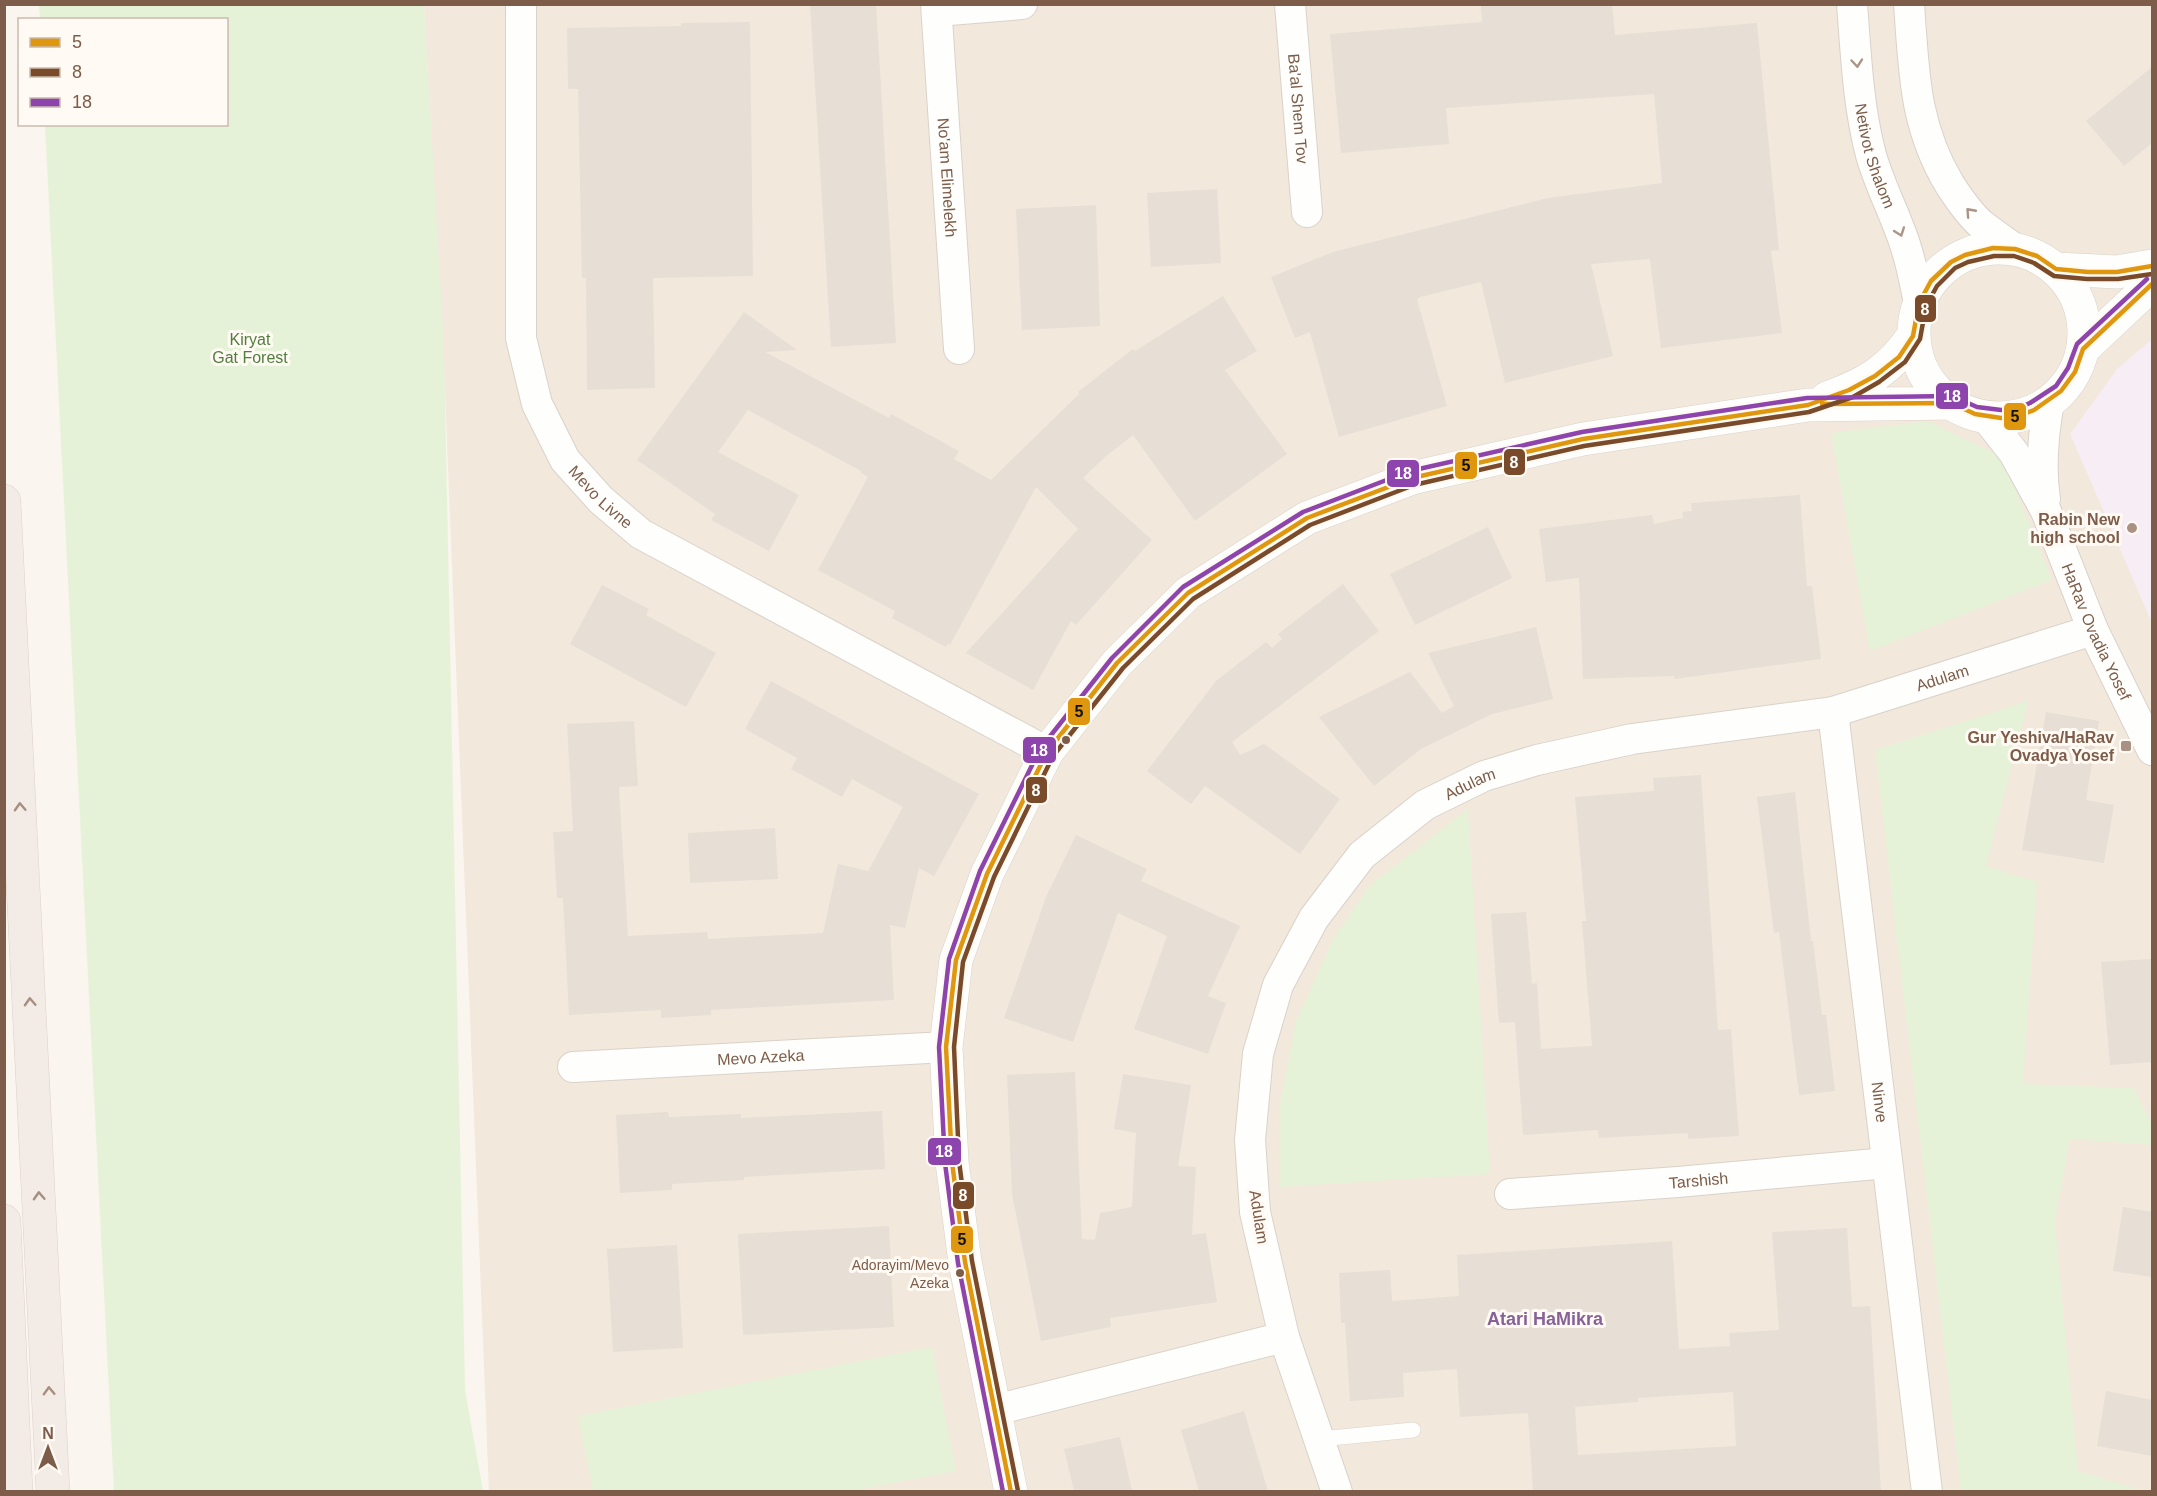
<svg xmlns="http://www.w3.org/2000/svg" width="2157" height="1496" font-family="Helvetica,sans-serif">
<rect width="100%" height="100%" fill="#faf5ee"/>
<!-- residential -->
<path fill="#f3e8dc" d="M424 5H2152V1491H489L445 391Z"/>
<!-- education -->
<path fill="#f7edf5" d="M2152 339V623L2070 434 2117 369Z"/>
<!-- green -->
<path fill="#e6f2d8" d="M39 5H424L444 347 465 1390 483 1491H114L45 125 226 124V20L40 19Z
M1927 421 2002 457 2052 580 1870 651 1831 433Z
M2028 701 1986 866 2037 882 2023 1084 2134 1088 2152 1125V1145L2070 1139 2055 1222 2078 1471 2144 1491H1961L1875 750Z
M1468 809 1490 1174 1280 1187V1105L1296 1021 1333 939 1369 886Z
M932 1347 956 1471 852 1491H593L578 1416Z"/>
<!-- building -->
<path fill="#e7ded5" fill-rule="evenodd" d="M810 4H876L896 343 831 347Z
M1503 4H1612L1615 35 1757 23 1779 250 1771 251 1782 333 1661 348 1650 259 1591 264 1613 356 1505 383 1481 282 1421 297 1417 299 1447 406 1339 437 1310 332 1295 338 1271 277 1333 252 1548 198 1662 183 1654 94 1446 108 1449 144 1341 153 1330 34 1482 22 1481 6Z
M750 22 753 276 653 278 655 388 587 390 586 278H582L578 89H568L567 28 681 26V23Z
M2152 67V143L2124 166 2086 121Z
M1217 189 1221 263 1151 267 1147 193Z
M1096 205 1100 326 1022 330 1016 209Z
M1223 296 1257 351 1225 370 1287 454 1195 521 1133 435 1105 457 1083 478 1152 540 1076 625 1071 621 1033 690 966 653 1078 529 1036 487 950 645 948 644 946 647 892 618 895 611 818 570 868 477 860 472 861 471 748 410 718 452 799 495 769 551 711 520 715 514 637 460 744 312 797 350 765 352 889 418 891 414 959 451 954 459 991 480 1079 394 1078 392 1133 349 1135 351Z
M1800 495 1807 586H1812L1821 659 1675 679 1674 676 1583 679 1579 578 1546 582 1539 529 1652 515 1654 524 1683 518 1682 512 1692 511 1691 503Z
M1488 527 1512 578 1415 625 1390 574Z
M1343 584 1379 631 1232 742 1240 755 1264 744 1340 799 1300 854 1205 786 1191 804 1147 771 1216 681 1266 642 1272 648 1282 639 1278 634Z
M602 585 649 609 646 615 716 653 686 707 570 644Z
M1536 627 1553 699 1492 714 1421 749 1374 786 1319 717 1410 672 1442 713 1454 706 1428 653Z
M771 681 979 794 934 876 919 868 905 928 890 925 894 1000 711 1010V1015L661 1018V1010L569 1015 563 898H557L553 832 573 831 567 724 634 721 638 786 619 787 628 936 707 932 708 939 823 933 838 864 868 871 903 807 852 779 842 797 791 769 797 758 745 729Z
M2046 712 2099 721 2086 800 2114 805 2104 863 2022 850Z
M1701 775 1718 1030 1731 1029 1739 1136 1688 1139V1133L1599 1138 1598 1130 1523 1135 1515 1022 1499 1023 1491 914 1526 912 1532 984 1537 983 1541 1049 1592 1046 1582 921H1586L1575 797 1654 791 1653 778Z
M1795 792 1811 941H1813L1822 1015H1826L1835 1091 1799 1095 1779 932 1774 933 1757 797Z
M775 828 778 879 690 883 688 833Z
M1076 835 1147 869 1141 881 1240 926 1208 996 1226 1003 1208 1054 1134 1029 1167 936 1118 913 1073 1042 1004 1018 1046 897Z
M2152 959V1062L2110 1065 2101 962Z
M1075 1072 1082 1239 1095 1240 1100 1213 1132 1207 1136 1133 1114 1129 1123 1074 1191 1085 1178 1166 1196 1167 1192 1235 1206 1233 1217 1302 1110 1318 1111 1327 1041 1341 1012 1194 1007 1075Z
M882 1111 885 1169 744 1177V1180L672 1184V1190L620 1193 616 1115 668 1112 669 1117 741 1114V1118Z
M2123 1207 2152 1212V1277L2113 1271Z
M889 1226 894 1327 743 1335 738 1234Z
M1847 1228 1852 1307 1870 1306 1881 1491H1533L1528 1413 1460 1417 1457 1369 1403 1373 1404 1397 1350 1401 1345 1323H1341L1339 1273 1390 1270 1392 1301 1459 1296 1457 1255 1672 1241 1679 1349 1730 1346 1729 1333 1779 1330 1772 1232ZM1733 1392 1736 1446 1578 1455 1575 1407 1638 1402V1398Z
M677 1245 683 1348 613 1352 607 1249Z
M2106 1391 2152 1400V1456L2097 1446Z
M1244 1411 1268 1491H1199L1181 1430Z
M1120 1437 1132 1491H1074L1064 1449Z"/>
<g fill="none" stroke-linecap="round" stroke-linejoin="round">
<!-- service casing -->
<g stroke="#d9d2ca" stroke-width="16">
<path id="service" d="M1320 1439 1413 1430"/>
</g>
<!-- minor casing -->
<g stroke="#d9d2ca" stroke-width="32">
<g id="minor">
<path id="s1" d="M521 4V338L537 404 565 460 601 500 641 534 1047 752"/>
<path id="s2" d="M936 4 959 349"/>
<path id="s3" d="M1290 4 1307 212"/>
<path id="s4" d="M1852 4C1856 55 1858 106 1871 155 1878 180 1890 204 1899 228 1909 252 1914 278 1919 303"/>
<path d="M1909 4C1914 71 1914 126 1950 185 1959 199 1969 214 1982 225 1992 233 2004 241 2015 249"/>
<path d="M937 11 1022 4"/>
<path id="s5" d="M1985 416 2014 453 2046 511 2093 630 2152 750"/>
<path d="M2045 499C2040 466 2043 435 2049 402"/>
<path id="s6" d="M1833 712 1927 1492"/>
<path id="s7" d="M573 1067 946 1047"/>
<path id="s8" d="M1510 1194 1678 1182 1887 1163"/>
<path d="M995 1410 1284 1337"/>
<path id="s9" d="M1337 1492 1284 1337 1255 1212 1250 1140 1258 1054 1278 985 1314 918 1362 855 1425 805 1484 776 1537 760 1632 739 1833 712 2093 630"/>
</g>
</g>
<!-- tertiary casing -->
<g stroke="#d9d2ca" stroke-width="34">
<path id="tertiary" d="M1914 333a85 85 0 1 1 170 0a85 85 0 1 1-170 0Z
M2056 269 2117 272 2152 266
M2083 349 2152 284
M1827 398C1866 384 1890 370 1913 336
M1011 1492 965 1262 952 1162 946 1047 956 960 987 874 1047 752 1117 663 1188 593 1307 518 1412 478 1583 439 1808 405 1951 403"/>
</g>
<!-- trunk casing -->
<g stroke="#dcd1ca" stroke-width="34">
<path id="trunk" d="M4 501 53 1492
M4 1221 16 1492"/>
</g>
<!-- service -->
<use href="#service" stroke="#fefefc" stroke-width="15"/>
<!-- minor -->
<use href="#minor" stroke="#fefefc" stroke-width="30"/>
<!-- tertiary -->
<use href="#tertiary" stroke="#fefefc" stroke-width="33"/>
<!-- trunk -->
<use href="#trunk" stroke="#f3ece6" stroke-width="33"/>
<!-- bus-1 casing -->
<g stroke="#fffaf3" stroke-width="9">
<path id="bus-1" d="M1822 404 1951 403 1975 414 2001 418 2018 416 2034 410 2061 391 2075 372 2083 349 2152 284
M1011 1492 965 1262 952 1162 946 1047 956 960 987 874 1047 752 1117 663 1188 593 1307 518 1412 478 1583 439 1808 405 1849 390 1875 376 1899 357 1913 336 1919 303 1931 281 1951 262 1965 255 1993 248 2015 249 2037 256 2056 269 2088 272H2117L2152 266"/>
</g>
<!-- bus-2 casing -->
<g stroke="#fffaf3" stroke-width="9">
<path id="bus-2" d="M1018 1491 972 1261 959 1161 954 1047 963 962 994 877 1053 756 1123 668 1193 599 1310 525 1414 485 1584 446 1809 412 1853 397 1879 382 1905 362 1920 339 1926 306 1937 286 1955 268 1968 262 1994 256H2014L2034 263 2054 276 2087 279H2118L2152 274"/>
</g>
<!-- bus-3 casing -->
<g stroke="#fffaf3" stroke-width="9">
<path id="bus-3" d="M1003 1492 958 1263 945 1163 939 1047 949 959 980 871 1040 749 1112 658 1183 587 1303 512 1410 471 1582 432 1807 398 1952 396 1977 407 2001 410 2016 409 2030 403 2056 386 2068 368 2077 344 2147 279"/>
</g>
<!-- bus-1 -->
<use href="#bus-1" stroke="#df970f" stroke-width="4.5"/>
<!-- bus-2 -->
<use href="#bus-2" stroke="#7a4b2a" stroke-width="4.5"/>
<!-- bus-3 -->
<use href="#bus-3" stroke="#8e44ad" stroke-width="4.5"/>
</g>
<!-- one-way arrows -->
<defs><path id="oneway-chevron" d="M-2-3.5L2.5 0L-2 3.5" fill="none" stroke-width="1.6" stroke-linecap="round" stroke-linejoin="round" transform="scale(1.5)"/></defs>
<g stroke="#aa9588">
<use href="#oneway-chevron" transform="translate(1857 63) rotate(85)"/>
<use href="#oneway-chevron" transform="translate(1970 212) rotate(-132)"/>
<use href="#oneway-chevron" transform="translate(1900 232) rotate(70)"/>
</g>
<g stroke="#a68e80">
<use href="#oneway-chevron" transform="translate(20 807) rotate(-93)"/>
<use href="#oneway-chevron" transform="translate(30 1002) rotate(-93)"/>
<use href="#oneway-chevron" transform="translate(39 1196) rotate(-93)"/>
<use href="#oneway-chevron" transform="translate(49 1391) rotate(-92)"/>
</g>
<!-- markers -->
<g fill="#a99283" stroke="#fffaf3" stroke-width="2">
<circle cx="2132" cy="528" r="6"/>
<rect x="2120" y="740" width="12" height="12" rx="3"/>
</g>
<g fill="#7d5c49" stroke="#fffaf3" stroke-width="2">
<circle cx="1066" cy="740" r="5"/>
<circle cx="960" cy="1273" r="5"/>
</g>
<g text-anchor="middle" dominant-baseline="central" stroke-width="6" stroke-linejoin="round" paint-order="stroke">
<!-- bus labels -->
<g font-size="14" fill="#7d5c49" stroke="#fffaf3" text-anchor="end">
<text x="949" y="1265">Adorayim/Mevo<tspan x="949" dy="18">Azeka</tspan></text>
</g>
<!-- street labels -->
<g font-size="16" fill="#7d5c49" stroke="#fffaf3">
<text stroke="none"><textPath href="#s3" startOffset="105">Ba'al Shem Tov</textPath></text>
<text stroke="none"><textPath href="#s4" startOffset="154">Netivot Shalom</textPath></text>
<text stroke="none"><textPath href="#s2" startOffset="174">No'am Elimelekh</textPath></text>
<text stroke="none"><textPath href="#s1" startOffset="516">Mevo Livne</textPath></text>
<text stroke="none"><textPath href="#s5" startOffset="244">HaRav Ovadia Yosef</textPath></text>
<text stroke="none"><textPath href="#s9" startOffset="1294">Adulam</textPath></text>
<text stroke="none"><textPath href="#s9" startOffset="808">Adulam</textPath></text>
<text stroke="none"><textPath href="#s7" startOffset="188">Mevo Azeka</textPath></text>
<text stroke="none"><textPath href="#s6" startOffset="393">Ninve</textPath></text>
<text stroke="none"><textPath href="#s8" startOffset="189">Tarshish</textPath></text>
<text transform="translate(1259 1217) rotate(81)">Adulam</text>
</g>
<!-- park labels -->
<g font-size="16" fill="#507e3d" stroke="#fffaf3">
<text x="250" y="339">Kiryat<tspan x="250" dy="18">Gat Forest</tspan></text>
</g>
<!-- poi labels -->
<g font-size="16" font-weight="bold" fill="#7d5c49" stroke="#fffaf3" text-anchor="end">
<text x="2120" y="519">Rabin New<tspan x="2120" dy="18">high school</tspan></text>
<text x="2114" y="737">Gur Yeshiva/HaRav<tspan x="2114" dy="18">Ovadya Yosef</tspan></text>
</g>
<!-- neighbourhood labels -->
<g font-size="18" font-weight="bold" fill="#866299" stroke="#fffaf3">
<text x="1545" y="1319">Atari HaMikra</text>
</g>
</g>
<g stroke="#fffaf3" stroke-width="2">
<rect x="1914" y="294" width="23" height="29" rx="6" fill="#7a4b2a"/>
<rect x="1935" y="382" width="34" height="28" rx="6" fill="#8e44ad"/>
<rect x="2003" y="402" width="24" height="29" rx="6" fill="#df970f"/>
<rect x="1503" y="448" width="23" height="28" rx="6" fill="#7a4b2a"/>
<rect x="1454" y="451" width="24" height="29" rx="6" fill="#df970f"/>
<rect x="1386" y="459" width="34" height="29" rx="6" fill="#8e44ad"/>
<rect x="1067" y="697" width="24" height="29" rx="6" fill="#df970f"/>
<rect x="1022" y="736" width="35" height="28" rx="6" fill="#8e44ad"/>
<rect x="1025" y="776" width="23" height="28" rx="6" fill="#7a4b2a"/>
<rect x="927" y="1137" width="35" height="29" rx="6" fill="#8e44ad"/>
<rect x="952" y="1181" width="23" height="29" rx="6" fill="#7a4b2a"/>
<rect x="950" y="1225" width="24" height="29" rx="6" fill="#df970f"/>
</g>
<g font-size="16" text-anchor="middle" font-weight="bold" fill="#fff">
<text x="1925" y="315">8</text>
<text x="1952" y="402">18</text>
<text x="1514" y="468">8</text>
<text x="1403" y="479">18</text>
<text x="1039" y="756">18</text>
<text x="1036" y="796">8</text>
<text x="944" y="1157">18</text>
<text x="963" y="1201">8</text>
</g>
<g font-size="16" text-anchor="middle" font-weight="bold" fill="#111">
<text x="2015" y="422">5</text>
<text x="1466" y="471">5</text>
<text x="1079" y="717">5</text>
<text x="962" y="1245">5</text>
</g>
<!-- border -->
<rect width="2157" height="1496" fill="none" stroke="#7d5c49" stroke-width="12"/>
<!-- legend -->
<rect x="18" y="18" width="210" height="108" fill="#fffaf3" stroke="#cbbbaf" stroke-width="1.5"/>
<rect x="30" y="38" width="30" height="9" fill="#df970f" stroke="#cbbbaf" stroke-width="1.5"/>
<text x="72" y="48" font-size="18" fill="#7d5c49">5</text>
<rect x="30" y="68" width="30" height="9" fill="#7a4b2a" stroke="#cbbbaf" stroke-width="1.5"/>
<text x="72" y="78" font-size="18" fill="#7d5c49">8</text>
<rect x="30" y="98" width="30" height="9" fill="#8e44ad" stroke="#cbbbaf" stroke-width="1.5"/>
<text x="72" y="108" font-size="18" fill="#7d5c49">18</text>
<!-- north arrow -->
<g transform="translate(48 1448)" stroke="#fffaf3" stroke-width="4.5" paint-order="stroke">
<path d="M0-4.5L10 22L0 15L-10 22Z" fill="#7d5c49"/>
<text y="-9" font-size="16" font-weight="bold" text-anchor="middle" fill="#7d5c49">N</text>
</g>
</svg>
